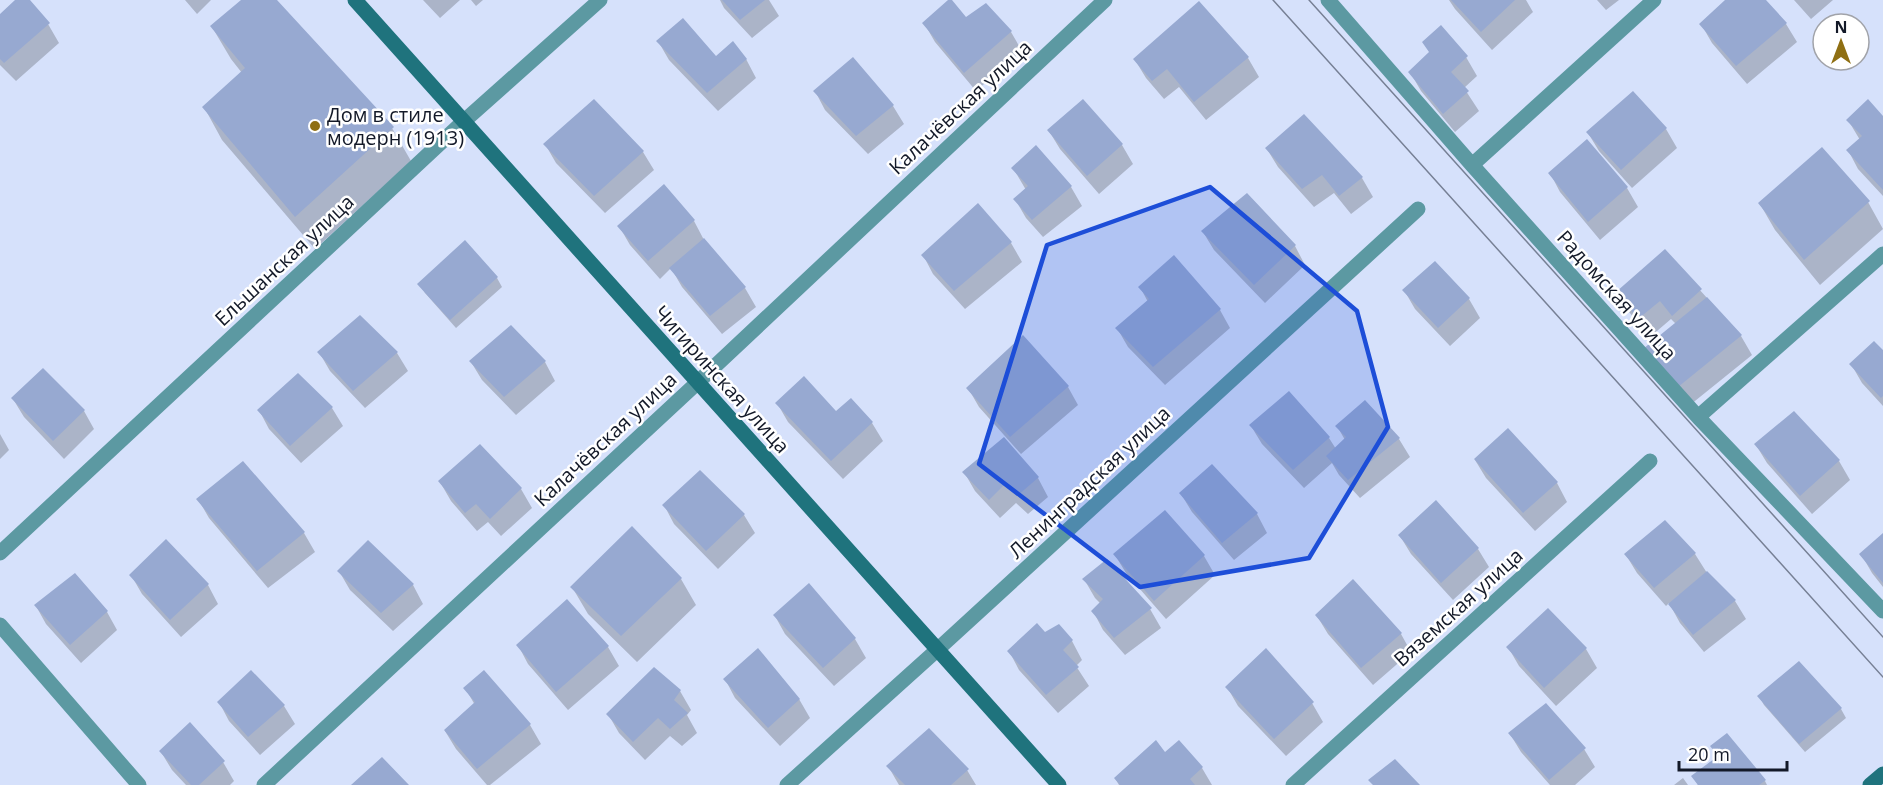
<svg xmlns="http://www.w3.org/2000/svg" width="1883" height="785" font-family="'Open Sans',sans-serif">
<rect width="100%" height="100%" fill="#d6e1fb"/>
<!-- shadow -->
<path fill="#0003" d="M17 0H28L48 24 59 43 16 81 0 65V16Z
M185 0H211L197 14Z
M243 0H275L392 128 411 161 315 249 222 140 204 107 242 73 231 59 212 27Z
M423 0H460L440 18Z
M471 0H483L476 6Z
M720 0H769L779 16 752 38 724 8Z
M950 0 966 19 985 5 1011 32 1022 51 976 91 935 42 924 23Z
M1449 0H1526L1533 12 1492 50 1455 9Z
M1597 0H1619L1606 10Z
M1728 0H1764L1786 24 1797 42 1747 84 1712 43 1701 24Z
M1794 0H1833L1811 19Z
M1199 3 1248 58 1259 77 1206 120 1179 87 1164 99 1146 78 1135 60Z
M658 41 716 58 746 59 756 78 718 111 669 60Z
M1466 57 1477 76 1464 88 1479 111 1455 132 1421 91 1410 72Z
M815 91 893 106 904 124 868 154 825 110Z
M1083 101 1122 145 1133 164 1099 194 1060 149 1049 131Z
M1304 116 1362 178 1373 197 1351 214 1334 193 1314 207 1278 167 1267 149Z
M1883 118V196L1858 169 1848 150 1860 140 1848 120Z
M1666 129 1677 148 1632 188 1599 151 1588 133Z
M545 144 643 152 654 170 605 213 556 163Z
M1013 168 1071 187 1082 206 1043 237 1026 218 1015 199 1026 190Z
M1550 173 1627 188 1638 207 1600 240 1560 192Z
M1868 202 1883 229 1820 285 1775 230 1760 204Z
M978 205 1011 243 1022 262 965 309 933 274 923 255Z
M694 221 704 240 745 288 756 307 722 334 682 287 671 268 660 279 630 245 619 226Z
M1203 232 1295 246 1305 265 1265 303 1214 250Z
M1665 251 1741 336 1752 355 1690 405 1656 368 1676 324 1671 319 1650 337 1629 312 1618 293Z
M1435 263 1469 299 1480 318 1450 346 1415 309 1404 290Z
M497 278 502 287 456 328 425 293 419 284Z
M1140 287 1220 310 1230 328 1165 385 1128 347 1117 328 1148 302Z
M319 352 397 353 408 371 365 408 330 371Z
M1883 352V406L1862 383 1851 364Z
M471 362H545L555 381 516 415 482 380Z
M1068 387 1078 405 1021 454 979 407 968 388Z
M13 399 84 411 94 429 64 459 24 417Z
M777 403 872 423 883 441 843 479 788 422Z
M332 408 343 426 301 463 269 429 259 410Z
M1251 426 1329 438 1336 449 1345 440 1337 426 1399 439 1410 457 1360 498 1339 475 1332 463 1304 488 1262 444Z
M0 434 9 450 0 459Z
M1756 445 1839 461 1850 480 1812 514 1767 463Z
M480 446 521 489 532 508 501 536 488 522 477 531 451 501 440 482Z
M1475 460 1557 483 1567 502 1535 531 1486 478Z
M243 463 304 533 315 552 268 588 209 518 198 499Z
M964 472 1038 478 1048 497 1028 514 1016 503 1000 518 975 491Z
M1181 494 1257 514 1267 533 1234 560 1192 512Z
M664 505 744 515 755 533 718 569 674 524Z
M1165 512 1204 556 1215 575 1166 619 1126 573 1115 555Z
M1883 535V587L1872 573 1861 554Z
M1400 536 1478 549 1489 567 1453 600 1411 554Z
M368 542 413 585 423 604 393 631 350 590 339 571Z
M1695 554 1707 573 1735 601 1746 619 1704 652 1680 623 1669 603 1666 606 1637 573 1626 555Z
M131 575 208 585 218 604 181 637 142 594Z
M681 579 696 605 637 662 588 614 572 587Z
M1084 579 1150 609 1161 628 1125 655 1103 630 1093 611 1101 604 1095 598Z
M809 585 855 639 866 658 834 686 785 634 775 616Z
M36 606 107 612 117 630 81 663 46 624Z
M1548 610 1586 649 1597 668 1556 706 1519 666 1508 647Z
M1317 616 1401 634 1411 652 1373 685 1328 634Z
M1045 634 1072 641 1082 660 1076 666 1089 686 1058 713 1019 670 1009 651Z
M518 645 608 647 619 666 568 710 528 664Z
M484 673 530 725 541 744 490 785H487L456 749 445 731 475 705 465 688Z
M725 679 799 699 810 718 780 746 735 698Z
M1227 687 1312 703 1323 722 1286 756 1238 706Z
M680 691 691 710 687 715 697 733 682 746 670 736 645 760 619 733 608 714Z
M1759 696 1841 709 1846 718 1805 752 1764 705Z
M219 702 284 706 295 724 260 755 229 721Z
M1510 734 1584 749 1595 767 1575 785H1550L1521 752Z
M1712 747 1765 781 1767 785H1698L1693 777 1718 758Z
M161 752 223 762 234 781 230 785H186L172 770Z
M1165 755 1202 768 1212 785H1119L1115 778Z
M888 766 967 770 976 785H899Z
M1683 778 1688 785H1674Z"/>
<!-- building -->
<path fill="#97a9d1" d="M15 0H30L50 23 4 63 0 59V14Z
M241 0H277L394 127 295 217 202 107 245 68 210 26Z
M722 0H765L740 20Z
M948 0H952L966 17 986 3 1012 31 964 73 922 23Z
M1451 0H1515L1481 32Z
M1725 0H1766L1787 23 1736 66 1699 24Z
M1199 1 1249 57 1194 102 1167 69 1152 81 1133 59Z
M683 18 716 56 733 41 747 59 707 93 656 41Z
M1441 25 1468 56 1451 72 1469 91 1443 114 1408 72 1429 52 1422 42Z
M853 57 894 105 856 136 813 91Z
M1633 91 1667 128 1621 170 1586 132Z
M594 99 644 151 594 196 543 144Z
M1083 99 1123 144 1087 176 1047 130Z
M1868 99 1883 116V190L1846 150 1862 136 1846 120Z
M1304 114 1363 177 1339 196 1322 175 1302 189 1265 148Z
M1587 139 1628 187 1588 222 1548 173Z
M1036 145 1072 186 1032 220 1013 199 1028 186 1011 168Z
M1822 147 1870 201 1804 260 1758 203Z
M664 184 695 220 648 261 617 226Z
M1247 193 1296 245 1254 285 1201 231Z
M978 203 1012 242 954 291 921 255Z
M704 238 746 287 710 316 669 268Z
M465 240 498 277 450 320 417 284Z
M1665 249 1702 289 1672 316 1660 301 1638 319 1616 292Z
M1174 255 1221 309 1153 367 1115 328 1149 299 1138 287Z
M1435 261 1470 298 1438 328 1402 290Z
M1707 297 1742 335 1678 387 1643 349Z
M360 315 398 352 353 391 317 352Z
M511 325 546 361 504 397 469 361Z
M1023 335 1069 386 1010 437 966 388Z
M1874 341 1883 350V396L1881 398 1849 364Z
M43 368 85 410 53 441 11 398Z
M298 373 333 407 290 446 257 410Z
M804 376 836 411 851 398 873 422 831 461 775 403Z
M1289 391 1330 437 1293 470 1249 425Z
M1365 400 1400 438 1348 480 1326 456 1346 437 1335 426Z
M1794 411 1840 460 1800 496 1754 444Z
M1508 428 1558 482 1523 513 1474 459Z
M1004 437 1039 477 1017 496 1004 485 989 500 962 472Z
M480 444 522 488 490 519 476 504 465 513 438 481Z
M243 461 305 532 257 571 196 499Z
M1212 464 1258 513 1222 543 1179 493Z
M700 470 745 514 706 551 662 505Z
M1436 500 1479 548 1441 583 1398 535Z
M1165 510 1205 555 1154 601 1113 554Z
M1665 520 1696 553 1654 588 1624 554Z
M632 526 682 578 621 636 570 587Z
M1883 533V583L1859 554Z
M166 539 209 584 170 620 129 575Z
M368 540 414 584 381 613 337 571Z
M1107 559 1152 608 1114 638 1091 611 1103 599 1082 579Z
M1707 571 1736 600 1693 635 1668 604Z
M75 573 108 611 70 645 34 605Z
M1353 579 1402 633 1361 668 1315 615Z
M809 583 856 638 823 668 773 615Z
M567 599 609 646 556 692 516 645Z
M1548 608 1587 648 1544 688 1506 647Z
M1037 623 1045 632 1059 624 1073 640 1063 650 1079 667 1046 695 1007 651Z
M758 648 800 699 768 728 723 679Z
M1266 648 1314 702 1274 739 1225 687Z
M1799 661 1842 708 1799 744 1757 696Z
M654 667 681 690 674 700 688 713 670 729 658 718 633 742 606 714Z
M251 670 285 705 248 737 217 702Z
M484 670 531 724 477 769 444 730 475 702 463 688Z
M1546 703 1586 748 1549 780 1508 733Z
M190 722 225 761 199 785H191L159 751Z
M929 728 969 769 951 785H905L886 766Z
M1727 733 1766 780 1759 785H1698L1691 776 1718 756 1710 746Z
M1156 740 1165 752 1179 740 1203 767 1190 779 1195 785H1120L1114 778Z
M382 757 409 785H351Z
M1395 759 1420 785H1373L1368 780Z"/>
<g fill="none" stroke-linecap="round" stroke-linejoin="round">
<!-- street -->
<path stroke="#5c99a2" stroke-width="15" d="M1328 0 1472 165 1698 417 1883 611
M1472 165 1654 0
M1698 417 1883 254
M0 553 463 122 600 0
M0 625 139 785
M264 785 697 383 1105 0
M787 785 937 650 1418 209
M1293 785 1650 461"/>
<!-- secondary -->
<path stroke="#1f737d" stroke-width="15" d="M355 0 1059 785
M1870 785 1883 774"/>
<!-- tram -->
<path stroke="#778095" stroke-width="1.5" d="M1273 0 1883 677
M1309 0 1883 637"/>
</g>
<!-- marked area -->
<path fill="#1d4ed8" fill-opacity="0.2" stroke="#1d4ed8" stroke-width="4.5" stroke-linejoin="round" d="M1210 187 1357 311 1388 427 1309 558 1140 587 979 464 1047 245Z"/>
<!-- markers -->
<circle fill="#8f6f13" stroke="#fff" stroke-width="2" cx="315" cy="126" r="6"/>
<g text-anchor="middle" dominant-baseline="central" stroke-width="5" stroke-linejoin="round" paint-order="stroke">
<!-- street labels -->
<g font-size="20" fill="#131928" stroke="#fff">
<text transform="translate(960 107) rotate(-43)">Калачёвская улица</text>
<text transform="translate(284 260) rotate(-43)">Ельшанская улица</text>
<text transform="translate(1617 295) rotate(48)">Радомская улица</text>
<text transform="translate(722 379) rotate(48)">Чигиринская улица</text>
<text transform="translate(605 439) rotate(-43)">Калачёвская улица</text>
<text transform="translate(1089 482) rotate(-43)">Ленинградская улица</text>
<text transform="translate(1458 607) rotate(-42)">Вяземская улица</text>
</g>
<!-- poi labels -->
<g font-size="20" fill="#131928" stroke="#fff" text-anchor="start">
<text x="327" y="114">Дом в стиле<tspan x="327" dy="23">модерн (1913)</tspan></text>
</g>
</g>
<!-- north arrow -->
<g transform="translate(1841 42)"><circle r="28" fill="#ffffff" stroke="#a1a3a9" stroke-width="1.5"/>
<path d="M0-4.5L10 22L0 15L-10 22Z" fill="#8f6f13"/>
<text y="-9" font-size="16" font-weight="bold" text-anchor="middle" fill="#131928">N</text>
</g>
<!-- scale -->
<path d="M1679 761v9h108v-9" fill="none" stroke="#131928" stroke-width="3"/>
<text x="1688" y="761" font-size="18" fill="#131928" stroke="#ffffff" stroke-width="4.5" paint-order="stroke">20 m</text>
</svg>
